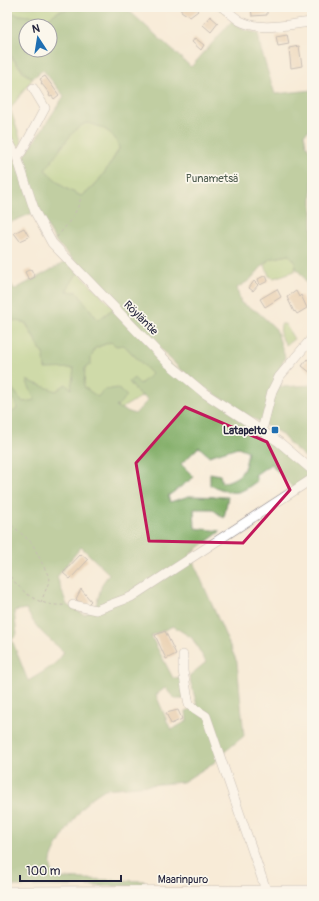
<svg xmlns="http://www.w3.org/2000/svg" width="319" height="901" font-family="Pangolin,sans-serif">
<rect width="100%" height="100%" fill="#fbf7ec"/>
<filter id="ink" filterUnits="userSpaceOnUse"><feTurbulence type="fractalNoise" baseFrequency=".025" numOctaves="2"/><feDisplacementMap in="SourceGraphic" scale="8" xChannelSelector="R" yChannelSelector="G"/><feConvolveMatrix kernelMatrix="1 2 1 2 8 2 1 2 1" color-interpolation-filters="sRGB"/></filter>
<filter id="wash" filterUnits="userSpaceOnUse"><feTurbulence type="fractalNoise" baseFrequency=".012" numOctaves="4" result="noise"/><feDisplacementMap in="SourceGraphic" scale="16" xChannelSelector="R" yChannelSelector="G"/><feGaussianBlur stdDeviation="0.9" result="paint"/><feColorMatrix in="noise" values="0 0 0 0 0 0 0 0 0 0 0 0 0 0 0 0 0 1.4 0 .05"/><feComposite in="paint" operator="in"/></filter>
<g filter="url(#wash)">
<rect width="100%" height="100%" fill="#f8ebd7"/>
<!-- green -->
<path fill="#9ec671" stroke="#607456" d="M7 7H71V9L59 11 47 19C32 13 19 19 7 10Z
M7 52 25 74 33 78 10 109 22 143 17 148 7 130Z
M86 123C99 124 118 134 119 149 110 164 97 188 81 196L65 188 45 170C56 157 71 129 86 123Z
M289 255 296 261 295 271 274 278 269 276 265 265 269 259Z
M78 272 114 308 98 320 77 292 66 291Z
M7 277 14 290 25 284 11 297 44 356 95 348 118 339 162 384 99 422 66 384 7 425Z
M281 324H285L294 339 286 345 280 335Z"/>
<!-- forest -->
<path fill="#7eab63" stroke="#50664f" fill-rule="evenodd" d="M71 7H125L191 67 232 21 244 30 258 33 261 50 275 94 312 90V128L304 134 306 144 312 155V296L304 278 296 268 295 261 289 255 269 259 250 280 237 288 241 303 258 312 276 329 285 357 277 376 281 387 312 385V463L292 446 280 433 247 415 204 387 179 368 57 243C40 217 32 189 22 160L64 96 43 70 33 78 26 74 7 51V10C20 19 32 13 47 19L59 11 71 9ZM26 26H50V50H26ZM86 123C99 124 118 134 119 149 110 164 97 188 81 196L65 188 45 170C56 157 71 129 86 123Z
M7 138 35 212 7 224Z
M67 261 78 272 66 291 77 292 98 320 114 308 168 363 312 470V478L295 490 271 464 255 475 257 481C236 497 234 494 210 485V473L220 475 222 483C243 477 245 471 248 451L238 447 209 456 199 447 181 464 194 477 168 496 170 502 189 496 228 497 224 518 212 509H194L195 528 221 531 190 554 237 662 244 736 222 754 215 762 183 782 105 789C99 793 94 796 89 800 79 811 53 848 51 861 50 869 53 873 58 878L145 881 144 886H7V415L17 409 16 403 7 395V382L23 402 35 400 26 380 56 391 66 384 71 389 74 368 45 369 44 356 26 323 7 319V288L12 285 14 290ZM111 342 116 346 124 345 152 374 140 384 134 378 129 382 137 392 148 400 135 414 116 407 127 396 118 388 103 390 98 397 84 387 85 368 91 364V358L95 348ZM81 547 109 574 102 584 96 605 85 615 67 605 57 577ZM26 609C37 631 46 636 64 652 56 666 41 673 28 681L12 640 17 634 14 611ZM173 626 192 638 206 662 189 676 197 705 186 711 187 721 171 730 156 695 165 688 175 699H184L182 679 173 678 151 636Z"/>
<g id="blocks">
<!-- building -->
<path fill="#d9b288" d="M181 7H195L198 11 190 17 181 11Z
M251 7H262V10L267 9V15L252 16Z
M210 16 218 23 211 32 203 25Z
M287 34 289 44 278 46 276 36Z
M195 38 204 45 201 50 192 42Z
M299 46 302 66 291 68 289 48Z
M45 76 59 95 54 99 52 96 50 97 49 95 50 94 41 83 42 82 40 79Z
M24 228 29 237 20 241 14 233Z
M31 269 35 277 29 280 25 272Z
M266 275 268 281 260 285 258 279Z
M254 281 258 285 253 291 249 288Z
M277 289 281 297 265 307 260 299Z
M296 291 299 297 301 295 307 308 297 314 295 311 294 312 287 297Z
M307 359 312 363 311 373 302 366Z
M81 554 88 560 70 579 63 573Z
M81 589 91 601 85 607 76 599Z
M165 631 176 654 166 659 155 635Z
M178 710 182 719 171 724 166 713Z"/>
</g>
</g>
<g filter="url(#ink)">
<use href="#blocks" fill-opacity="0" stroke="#8d8689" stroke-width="1"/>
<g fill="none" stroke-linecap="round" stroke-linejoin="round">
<!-- minor casing -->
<g stroke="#8d8689" stroke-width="10">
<path id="minor" d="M222 7C228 11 234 17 240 21 261 32 289 24 312 22
M7 138 17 157 35 212 52 243 168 363 204 393 279 442 312 470
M17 157 22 151 45 108 33 88
M262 430 272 391 279 377 312 338
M73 605 96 610 131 597 312 479
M183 655V671L189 705 206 716 266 890
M7 891 312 890"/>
</g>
<!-- path -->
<path stroke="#8d8689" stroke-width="1" stroke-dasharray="3 3" stroke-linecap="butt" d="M57 237C67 225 79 211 81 196
M7 521 32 543 50 579 41 602
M7 572C22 593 38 607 66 605"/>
<!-- minor -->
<use href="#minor" stroke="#fff" stroke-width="9"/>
</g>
</g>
<!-- marked area -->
<path d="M0 0H319V901H0ZM185 407 267 442 290 490 243 543 149 541 136 463Z" fill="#f8ebd7" fill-opacity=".55" fill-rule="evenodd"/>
<path fill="none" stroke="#c2185b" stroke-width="3" stroke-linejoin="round" d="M185 407 267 442 290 490 243 543 149 541 136 463Z"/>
<!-- markers -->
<rect fill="#1f6fb2" stroke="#fbf7ec" stroke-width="1.5" x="271" y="426" width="8" height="8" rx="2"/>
<g text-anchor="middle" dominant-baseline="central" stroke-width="3.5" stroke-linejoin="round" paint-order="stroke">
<!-- park labels -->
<g font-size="11" fill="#4d5b4e" stroke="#fbf7ec">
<text x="212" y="178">Punametsä</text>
</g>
<!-- street labels -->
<g font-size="11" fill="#22223b" stroke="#fbf7ec">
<text transform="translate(141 318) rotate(45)">Röyläntie</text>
<text x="183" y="879">Maarinpuro</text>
</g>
<!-- poi labels -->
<g font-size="11" font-weight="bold" fill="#22223b" stroke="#fbf7ec" text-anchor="end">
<text x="267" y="430">Latapelto</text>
</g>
</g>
<!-- margin -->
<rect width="319" height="901" fill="none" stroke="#fbf7ec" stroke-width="24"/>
<!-- north arrow -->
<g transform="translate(38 38) rotate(348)"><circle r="19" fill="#fbf7ec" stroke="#a4a2a5"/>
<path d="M0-3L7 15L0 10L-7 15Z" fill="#1f6fb2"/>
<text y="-6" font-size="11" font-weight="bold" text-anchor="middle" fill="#22223b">N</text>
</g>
<!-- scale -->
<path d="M20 875v6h101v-6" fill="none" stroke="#22223b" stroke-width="2"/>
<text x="26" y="875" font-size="12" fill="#22223b" stroke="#fbf7ec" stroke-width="3" paint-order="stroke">100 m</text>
</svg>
